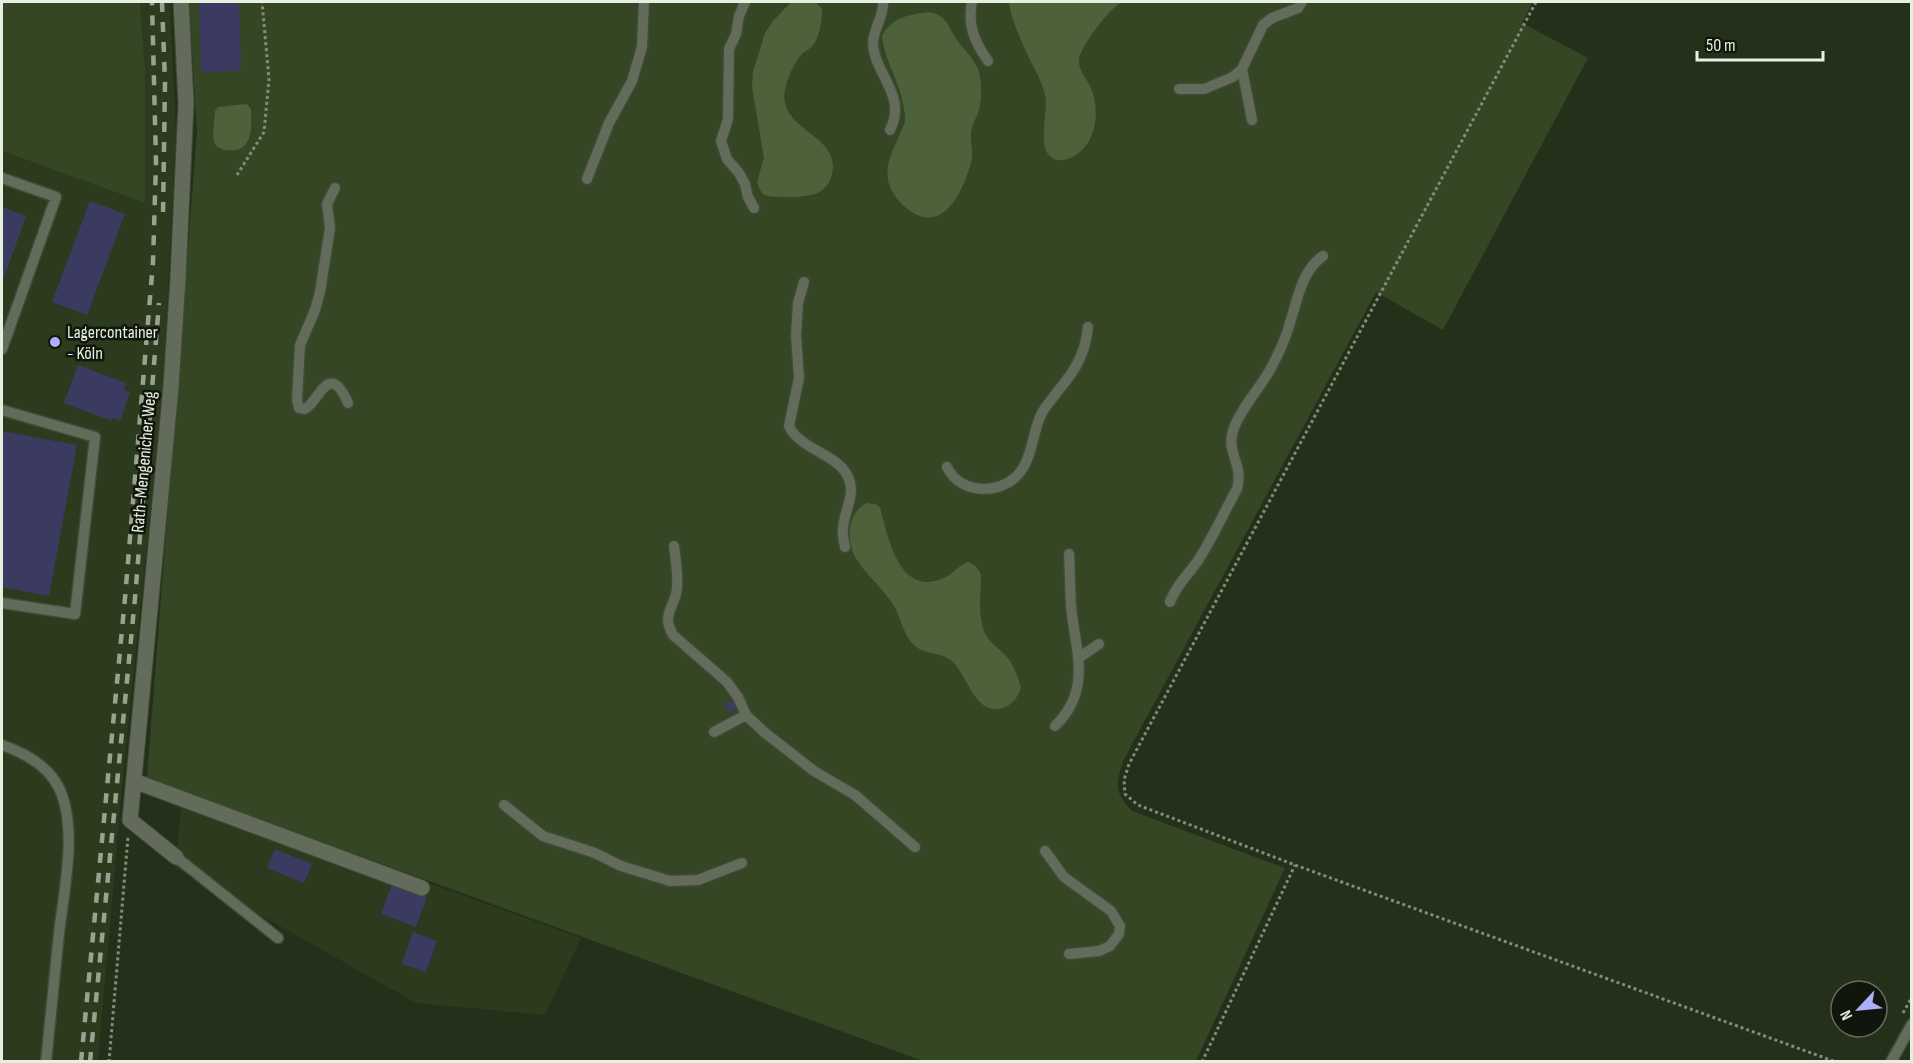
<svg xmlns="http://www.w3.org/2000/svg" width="1913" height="1063" font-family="'Sofia Sans Condensed',sans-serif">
<rect width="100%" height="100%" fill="#24301a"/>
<!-- built -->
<path fill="#2c3a1e" d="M140 2H170L176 131 163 389 124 766 98 1061H2V151L145 203V69Z
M182 794 581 938 545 1015 416 1003 175 867Z"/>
<!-- green -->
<path fill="#354625" d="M2 2H140L145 69V203L2 151Z
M189 2H1533L1522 23 1588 58 1443 330 1376 292 1123 761C1116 785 1114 792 1132 811L1285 868 1196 1061H923L147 778 197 132Z"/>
<!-- water -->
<path fill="#4d623a" d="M791 2H815L822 9C822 20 820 35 814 44 811 48 807 50 803 53 795 61 787 78 785 90 777 128 834 134 833 167 831 199 803 197 781 197 775 196 769 198 763 194 760 191 758 186 757 182L764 158 752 87 753 72 765 33 773 21Z
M1009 2H1122C1107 11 1087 39 1080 55 1075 67 1087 78 1091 88 1100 110 1097 141 1076 155 1070 159 1061 162 1054 159 1035 151 1049 113 1045 95 1042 79 1031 64 1025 49 1018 34 1011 18 1009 2Z
M930 12C949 17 947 26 957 40 964 50 973 57 978 69 982 81 982 99 979 110 977 117 972 124 971 132 970 141 973 150 972 159 966 183 948 231 915 214 904 208 893 197 889 184 884 167 892 151 899 136 901 130 905 125 905 119 905 89 885 65 882 36 893 16 909 15 930 12Z
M247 104 251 109C252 128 253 153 227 150 223 150 217 148 215 144 211 137 215 120 215 111L218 107Z
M867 503 875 504 880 507C888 537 899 598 944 578 953 574 958 566 967 562 974 564 978 567 981 575 981 592 978 612 983 628 986 640 996 646 1004 654 1013 663 1018 676 1021 688 1018 697 1012 705 1003 708 973 717 968 671 949 659 939 652 925 655 915 646 904 637 901 618 894 606 878 578 842 561 851 524 854 513 858 508 867 503Z"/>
<!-- building -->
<path fill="#3b3b61" d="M199 2H239L241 71 201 72Z
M90 201 125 214 87 315 52 302Z
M2 207 26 216 2 284Z
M78 365 126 383 124 390 130 392 120 421 113 418 112 421 64 403Z
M2 431 77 445 49 596 2 587Z
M733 700 737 709 729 713 724 704Z
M275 849 312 864 304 883 267 868Z
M392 884 427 897 416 927 381 914Z
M413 932 437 941 426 972 402 964Z"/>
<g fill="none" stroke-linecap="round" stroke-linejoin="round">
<!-- service casing -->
<g stroke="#3f4b36" stroke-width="13">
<path id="service" d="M745 2 739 16 736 34 729 49 728 119 721 141 727 159 739 173 745 184 748 197 754 208
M883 2C884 16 874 28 873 42 873 73 908 95 890 130
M972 2C967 25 975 43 988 61
M1242 69 1252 120
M1179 89H1204L1233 77 1242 69 1263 25 1272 18 1298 8 1302 2
M2 178 56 197 2 349
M587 179 609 123 632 81 642 47 644 2
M335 188 327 204 330 228 320 292 315 310 300 345 297 400 299 408 305 409C319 402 329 359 348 403
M804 282 798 303 796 335 799 378 789 426C801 452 842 453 850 482 854 497 844 513 843 528 842 534 844 541 845 547
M2 410 95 437 75 614 2 603
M947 467C961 497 1007 495 1023 468 1033 452 1033 431 1041 415 1045 406 1052 400 1057 392 1075 371 1085 355 1088 327
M674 546C676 560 678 575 677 589 674 609 661 614 673 635L727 682 738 697 746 715 764 732 814 771 855 795 915 847
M1170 602C1176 585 1189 574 1199 559 1213 537 1224 512 1237 489 1244 464 1226 454 1233 431 1238 412 1261 387 1271 368 1278 355 1285 340 1289 326 1297 302 1301 271 1323 256
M1080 657 1099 644
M1055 726C1093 689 1075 650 1071 606 1070 588 1070 571 1069 554
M714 732 746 715
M2 745C25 753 48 765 59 788 78 828 64 890 59 933 55 976 50 1019 46 1062
M504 805 543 836 595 853 621 866 670 881 698 880 742 863
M1045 851 1064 877 1111 911 1120 926 1119 934 1110 946 1099 951 1069 954
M176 857 278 938
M1891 1062 1912 1024"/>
</g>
<!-- minor casing -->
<g stroke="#3f4b36" stroke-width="17">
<path id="minor" d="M134 781 422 888
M176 857 130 820 171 387 178 278 186 103 181 2"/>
</g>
<!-- path -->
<path stroke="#828c7a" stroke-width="3" stroke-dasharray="3 3" stroke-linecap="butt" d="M1536 2 1129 764 1124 780 1125 794 1138 805 1295 865 1836 1062
M237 175 264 132 269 79 262 2
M1903 1013 1912 997
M109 1062 128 837
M1202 1062 1295 865"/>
<!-- service -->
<use href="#service" stroke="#636c5b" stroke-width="10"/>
<!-- minor -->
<use href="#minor" stroke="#636c5b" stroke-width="15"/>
<!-- rail -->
<path stroke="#99a291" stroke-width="4.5" stroke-dasharray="10 10" stroke-linecap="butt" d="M162 2 165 82 163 216
M81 1062 125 598 153 262 156 162 152 2
M90 1062 135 598 159 303"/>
</g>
<!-- markers -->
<circle fill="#adaffb" stroke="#11160c" stroke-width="2" cx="55" cy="342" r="6"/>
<g text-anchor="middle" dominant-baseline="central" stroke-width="5" stroke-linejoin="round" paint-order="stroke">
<!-- poi labels -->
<g font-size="18" fill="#e7efe1" stroke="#11160c" text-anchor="start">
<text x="67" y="332">Lagercontainer<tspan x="67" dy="21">- Köln</tspan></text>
</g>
<!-- street labels -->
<g font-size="18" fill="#e7efe1" stroke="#11160c">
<text transform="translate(144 462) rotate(-85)">Rath-Mengenicher Weg</text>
</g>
</g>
<!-- border -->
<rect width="1913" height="1063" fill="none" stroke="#e7efe1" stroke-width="6"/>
<!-- north arrow -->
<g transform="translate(1859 1009) rotate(244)"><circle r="28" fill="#11160c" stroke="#676d61" stroke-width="1.5"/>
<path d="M0-4.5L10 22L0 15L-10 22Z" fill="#adaffb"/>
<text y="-9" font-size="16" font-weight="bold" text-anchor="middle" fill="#e7efe1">N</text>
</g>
<!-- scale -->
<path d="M1697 51v9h126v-9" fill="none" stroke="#e7efe1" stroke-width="3"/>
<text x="1706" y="51" font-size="18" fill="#e7efe1" stroke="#11160c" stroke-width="4.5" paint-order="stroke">50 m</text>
</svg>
